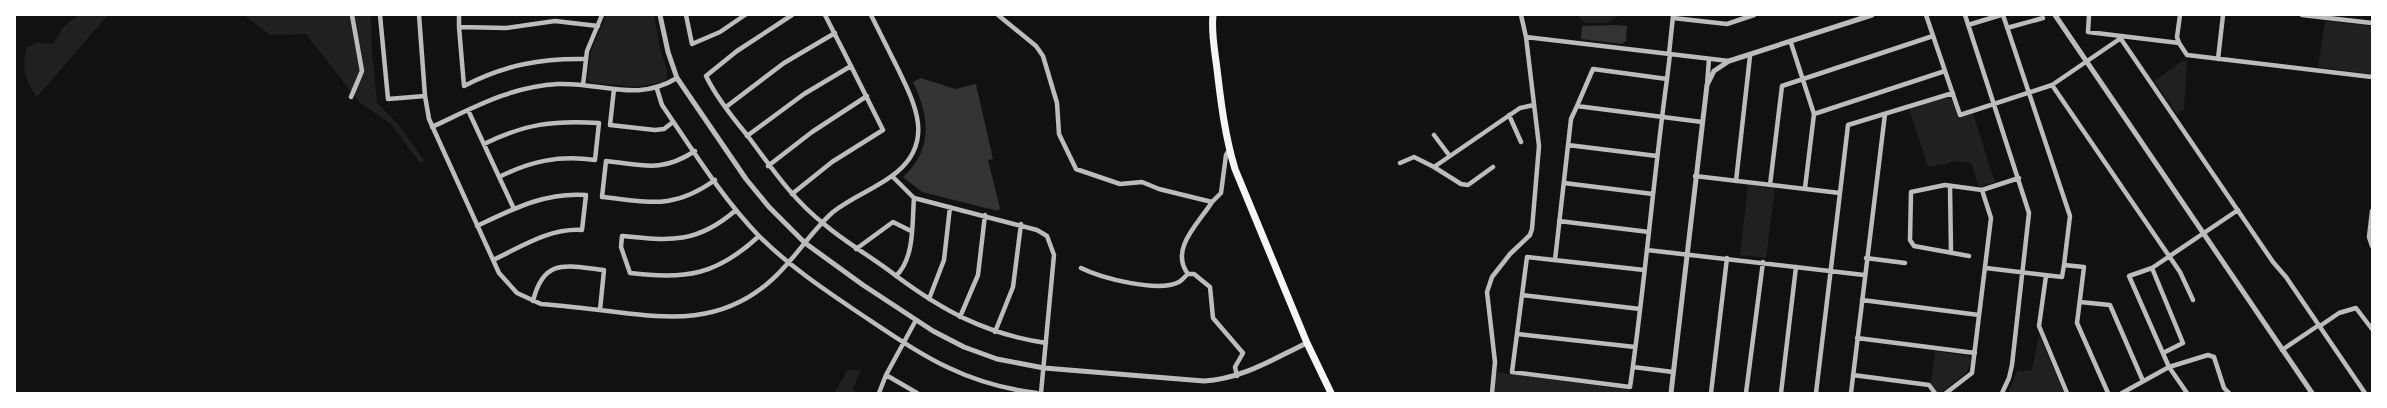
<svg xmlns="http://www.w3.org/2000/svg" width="2387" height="408" font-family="'Libre Baskerville',serif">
<rect width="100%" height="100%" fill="#111"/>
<!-- green -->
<path fill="#202020" d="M79 15H108L37 97C25 81 21 67 27 47L38 42 53 44 64 26Z
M244 15H371L372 52 377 103 397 123 424 160 421 164 391 124 360 103 306 34 270 35Z
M606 15H654L660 48 667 70V78L664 82 637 87 591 83 587 80 591 52Z
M1577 15H1620L1607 23H1585Z
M2325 21 2372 26V74L2318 67Z
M2184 60 2187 61 2184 109 2177 114 2154 81Z
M1947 98 1952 100 1958 118 1973 114 1995 182 1979 187 1971 163 1953 161 1947 164 1928 167 1909 109Z
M1748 185 1775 189 1766 258 1740 255Z
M2039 335 2064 393H2008L2017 371 2032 370Z
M1935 351 1968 356 1971 359 1967 372 1942 392H1937L1931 384Z
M847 370H861L853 389 856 393H835Z
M1496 372 1629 390V393H1493Z"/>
<!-- water -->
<path fill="#333" d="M1617 25 1627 26 1626 41 1622 44 1581 39 1582 26Z
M921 78 955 89 976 84 993 159 988 160 1000 208 998 211 922 192 903 177C934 150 929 115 913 82Z"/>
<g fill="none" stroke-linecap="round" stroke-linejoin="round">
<!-- minor -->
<path stroke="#bcbcbc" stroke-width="4.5" d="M380 15 388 99 425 96
M419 15 425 96 429 119 499 273 517 293 541 304C566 306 591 309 616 312 671 319 720 323 767 284 792 264 809 233 833 212 853 196 878 188 897 172 934 141 915 104 898 69 889 51 880 33 871 15
M459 15V27
M686 15 692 44 720 32 745 15
M792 15 737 51 706 76C716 97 732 117 747 135 771 167 792 199 824 224 846 243 872 257 895 275 943 311 986 334 1046 343
M998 15 1036 46 1043 56 1057 103 1059 134 1076 169 1120 184 1142 182 1159 189 1212 202 1221 193 1226 155 1229 150
M1521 15 1526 37 1729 61
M1926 15 1960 115 2052 85 2121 38
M1965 15 2029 213 2012 365 2009 378 2002 393
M2003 15 2070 216 2064 265
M2089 15 2088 32 2179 43 2187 55 2372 77
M2302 15 2372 23
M1673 18 1727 24 1754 15
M1968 25 2001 15
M2007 28 2043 18
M2121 39 2273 262 2286 277 2365 393
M1791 43 1814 114 1805 188
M2179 43 2177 37 2180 15
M1669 54 1673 16
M586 59C542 58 504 65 464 86L459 27 506 28 555 21 598 26
M2218 59 2223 15
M1667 79 1670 54
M583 85 587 51 602 15
M1707 85 1709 59
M2052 85 2180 272 2193 300
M614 89 610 125 655 130 664 129 673 122
M657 89 662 105C692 149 722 198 759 236 788 265 822 288 856 311 918 352 960 384 1037 393
M351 97 362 71 352 15
M1577 106 1593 69 1667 79C1653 181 1645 284 1630 387L1512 372 1527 257 1644 270
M726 107 784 63 835 33
M468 110 514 209
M1814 114 1945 71
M1509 115 1521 142
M432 127C473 108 512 86 558 84 602 82 636 103 677 78
M1434 135 1449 155
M747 136 804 94 851 66 825 15
M484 144C524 124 554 120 599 123L595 160C559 155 531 161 499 177
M1568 145 1657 156
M695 151C661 173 644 165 606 161L602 197C650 202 673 210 715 180
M1400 163 1414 157 1434 167 1520 108 1534 105
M768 166 812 132 867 96
M1434 167 1461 184 1468 185 1493 167
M892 176 914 198 1037 230 1047 236 1054 255 1041 393
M1695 176 1840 193 1848 125 1953 93
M1736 181 1750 56
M1564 183 1653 194
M1770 185 1782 86 1933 36
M1950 186 1951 253
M792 194 832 162 883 130 851 66
M1212 202C1199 223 1169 249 1188 274H1194L1210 287 1213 318 1243 353 1235 367 1237 376
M736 210C697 244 670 241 622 236L621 247 630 273C686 280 717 275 759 236
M2372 211 2369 237 2372 246
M1559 221 1649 232
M477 226C513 209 545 192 586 195L582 230C549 228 521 247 493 260
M856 249 893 222 911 231
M1647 250 1864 275
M1969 256 1914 246 1910 240 1911 192 1945 185 1982 190
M1866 258 1905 263
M1555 260 1571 119 1577 106 1702 122
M1081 268C1101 278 1158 293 1179 282 1183 280 1185 276 1188 274
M1986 268 2062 277 2064 265 2084 267 2077 323 2108 393
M2152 268 2183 343 2163 353
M896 276C915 258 912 222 914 198
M2046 276 2039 326 2067 393
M1522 295 1640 309
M929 299 944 260 950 207
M1862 300 1979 315
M533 301C544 257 567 266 604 270L600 310
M2080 302 2110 305 2143 381
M960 317 978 275 985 215
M2320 326 2339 313 2356 308 2372 329
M995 332 1013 287 1021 224
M1518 334 1635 347
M1857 338 1975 353
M2282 350 2319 325
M1633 367 1673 372
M886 375 917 393
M1853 375 1929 385 1935 393
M879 393 886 375 916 320
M1492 393 1495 362 1487 292 1492 277 1510 254 1530 235 1532 229 1539 146 1526 37
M1711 393 1727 258
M1746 393 1763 262
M1781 393 1796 267
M1816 393 1840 193
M1851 393 1885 114
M1946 393 1972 373 1991 218 1982 190 2019 178
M2122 393 2169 367 2129 276 2152 268 2238 210
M2187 393 2169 367 2208 355 2214 357 2224 388 2229 393"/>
<!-- tertiary -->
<path stroke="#bcbcbc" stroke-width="5" d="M660 15 668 52 677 78 746 179 769 207 805 243 863 285 933 331 964 347 997 359 1044 368 1204 381C1242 379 1273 359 1307 343
M2055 15 2312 393
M1671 393 1707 85 1714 71 1729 61 1872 15"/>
<!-- trunk -->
<path stroke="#f5f5f5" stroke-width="7" d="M1213 15C1211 33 1215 52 1217 69 1221 103 1225 136 1235 169L1307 343 1331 393"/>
</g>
<!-- border -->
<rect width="2387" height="408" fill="none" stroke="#ffffff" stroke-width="32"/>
</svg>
